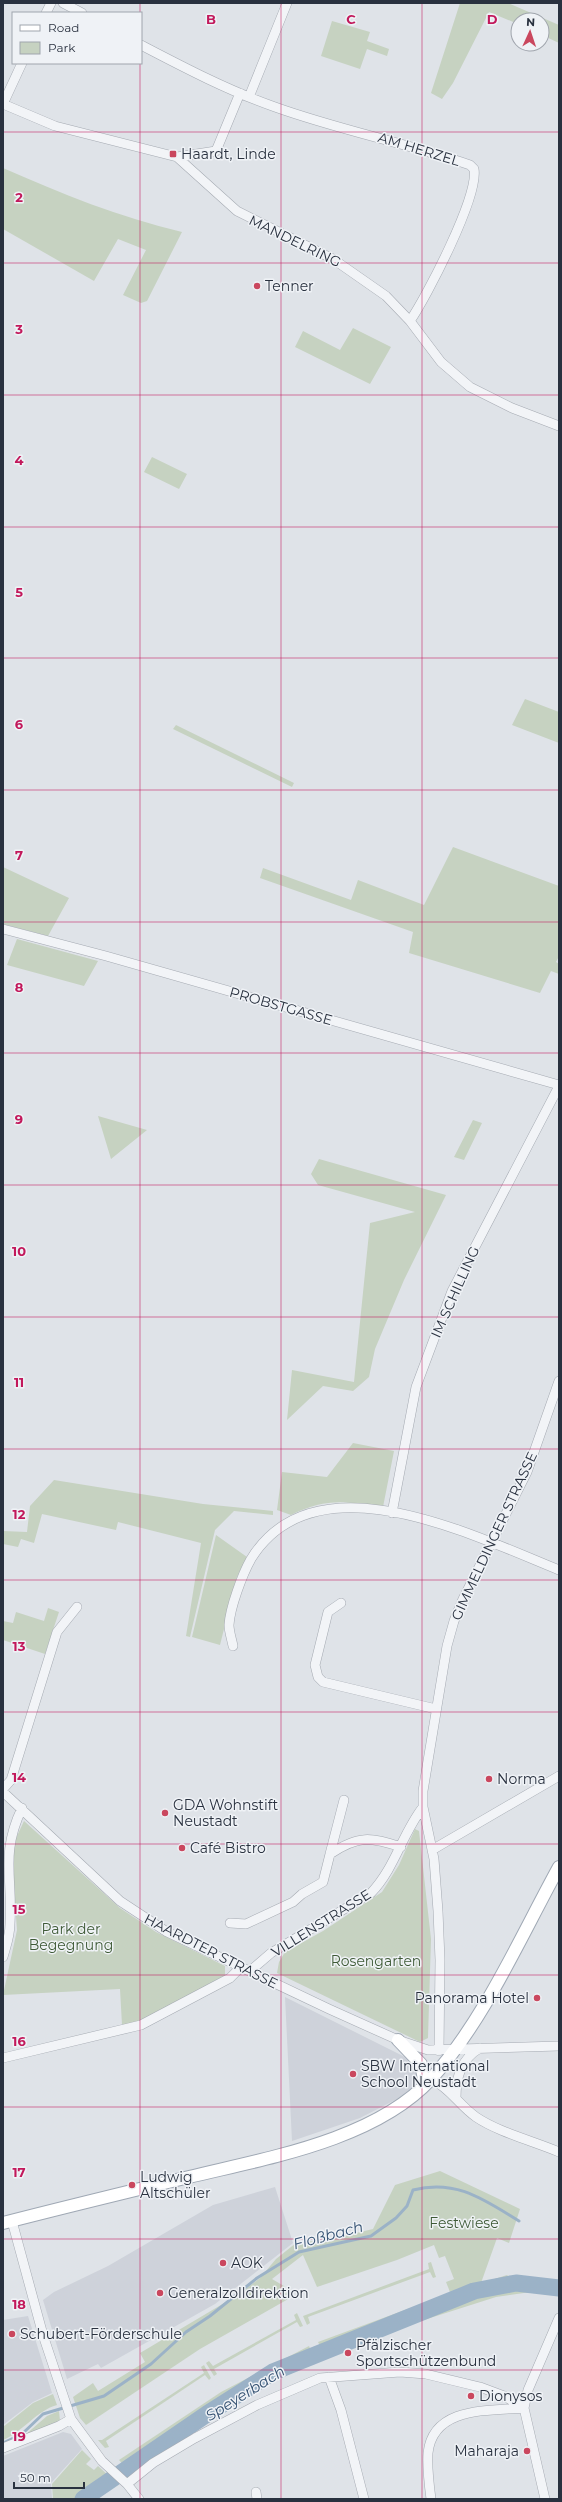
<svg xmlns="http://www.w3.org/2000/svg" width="562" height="2502" font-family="Montserrat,sans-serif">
<rect width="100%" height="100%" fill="#dfe3e8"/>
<!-- built -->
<path fill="#ced2da" d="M285 1997 411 2060 418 2078 412 2088 399 2098 360 2118 292 2141Z
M275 2187 293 2243 215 2304 101 2368 98 2364 67 2379 43 2300 54 2292 108 2266 213 2205Z
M28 2316 52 2393 33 2402 3 2425V2320Z
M63 2432 71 2434 82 2449 51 2483 52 2499H3V2456Z"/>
<!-- green -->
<path fill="#c6d2c1" d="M460 3H508L559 25V43L542 35V20H518V24L489 12 453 83 442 99 431 93Z
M332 21 370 32 367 41 389 49 387 56 367 49 360 69 321 56Z
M3 168C62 194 119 217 182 232L147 301 141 303 123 295 146 250 118 239 94 281 3 229Z
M353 328 391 347 370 384 295 347 303 331 340 350Z
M152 457 187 474 179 489 144 472Z
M525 699 559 712V743L512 725Z
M176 725 294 783 292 787 173 729Z
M453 847 559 886V956L556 962 559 964V974L551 971 540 993 409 953 413 932 260 878 263 868 351 900 358 880 424 905Z
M3 867 69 898 48 936 3 924Z
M17 939 98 961 84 986 7 965Z
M98 1116 147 1130 111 1159Z
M473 1120 482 1123 464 1160 454 1157Z
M319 1159 446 1195 404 1280 375 1349 369 1377 353 1391 323 1386 287 1420 292 1370 354 1382 370 1223 415 1212 318 1185 311 1174Z
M353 1443 394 1451 383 1507C344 1502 328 1497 291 1515L277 1510 282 1472 327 1477Z
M54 1480 203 1504 273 1511V1515L234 1511 215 1530 190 1637 186 1636 201 1543 118 1522 116 1530 42 1514 34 1543 21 1539 18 1547 3 1544V1531L27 1532 30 1506Z
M216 1535 247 1557 237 1577 220 1645 192 1637Z
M48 1608 59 1612 45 1654 3 1640V1621L13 1623 16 1612 44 1621Z
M24 1821 120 1908 156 1932 225 1966V1975L152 2016 125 2026 122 2025 120 1989 3 1995 17 1930 11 1849Z
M415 1829 419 1831 431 1939 428 2038 420 2042 277 1973 279 1962 285 1952 323 1931 382 1892 399 1865Z
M440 2171 520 2209 509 2243 497 2238 481 2283 450 2292 446 2282 454 2279 445 2256 439 2258 434 2245 397 2260 317 2287 303 2255 272 2279 284 2286 290 2298 200 2349 86 2425 80 2418 73 2397 93 2383 98 2391 145 2362 140 2353 236 2296 260 2278 276 2259 296 2243 331 2239 373 2229 395 2185Z
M431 2262 436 2277 433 2278 430 2272 308 2317 310 2323 307 2325 303 2316 429 2269 428 2263Z
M507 2275 518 2285 559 2290V2295L531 2292 496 2297 358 2341 324 2354 318 2342 451 2293Z
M297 2313 303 2326 300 2327 297 2322 214 2369 217 2374 214 2376 206 2363 209 2361 213 2366 296 2320 294 2315Z
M309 2346 316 2362 242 2396 129 2471 119 2460 221 2392Z
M204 2365 211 2378 209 2380 205 2375 106 2441 109 2447 105 2448 98 2440H102L204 2373 201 2367Z
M53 2394 57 2405C36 2411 24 2431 3 2440V2427L33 2403Z
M59 2411 60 2421 25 2435 47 2416Z
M82 2450 91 2459 86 2464 94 2470 98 2466 110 2477 75 2499H53L52 2484Z"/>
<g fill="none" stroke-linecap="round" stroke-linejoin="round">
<!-- stream -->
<path stroke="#9bb2c7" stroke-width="3" d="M3 2443 22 2434 43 2414 104 2396 151 2364 186 2332 210 2316 257 2278 299 2252 371 2236 396 2218 407 2206 413 2190C456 2179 483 2199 519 2221"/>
<!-- river -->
<path stroke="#9bb2c7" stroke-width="17" d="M83 2499 207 2414 273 2372 474 2291 516 2283 559 2288"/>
<!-- minor casing -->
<g stroke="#a5aab2" stroke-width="10">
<path id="minor" d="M63 3 82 13
M46 13 51 3
M141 45C185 68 229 91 275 107 339 130 406 143 470 165L474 169C479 196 427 296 410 321
M249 97 287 3
M3 104 55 126 177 157 237 211 333 259 386 296 410 321 441 362 470 387 512 408 559 426
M3 104 22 63
M177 157 216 151 240 93
M3 929 106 956 559 1085
M392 1513 416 1387 452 1291 559 1086
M341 1603 328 1612 315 1665 318 1677 323 1682 436 1709
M233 1646C232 1640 229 1632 229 1625 230 1608 242 1575 251 1559 315 1455 474 1536 559 1570
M3 1789 11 1780 57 1632 77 1607
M3 1792 120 1901 167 1932 329 2009 398 2040 428 2050 559 2046
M432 1850 559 1776
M330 1854 344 1800
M230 1923 246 1924 293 1902 302 1894 323 1882 330 1854C359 1835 370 1837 401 1847
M3 1957C6 1946 10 1936 10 1924 13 1877 0 1854 22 1808
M250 1971 271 1953 371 1893C395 1868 402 1834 423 1807
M439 2051 440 1960 438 1911 434 1859 423 1807V1791L447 1646 454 1621 463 1599 527 1472 559 1381
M3 2058 141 2025 230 1978 241 1967
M431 2079C450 2088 459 2105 476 2117 498 2132 533 2141 559 2152
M456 2098C456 2077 461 2059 480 2048
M12 2221 43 2335 71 2419 102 2461 127 2484 139 2499
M329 2377 341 2410 364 2499
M3 2448 59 2426 71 2419
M127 2484 153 2463 195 2438 257 2405 320 2378 400 2372 426 2374 480 2387 504 2396 524 2408
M256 2492 257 2499
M431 2499C429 2484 427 2468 428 2453 433 2406 489 2411 524 2408
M545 2499 524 2408 528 2390 559 2318"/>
</g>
<!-- major casing -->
<g stroke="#9fa8b4" stroke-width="14">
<path id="major" d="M398 2040 421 2064 425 2085
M3 2223C65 2207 127 2192 189 2177 267 2158 375 2140 431 2079 484 2021 521 1936 559 1867"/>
</g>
<!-- minor -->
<use href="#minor" stroke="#f2f4f7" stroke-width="9"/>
<!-- major -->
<use href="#major" stroke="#fff" stroke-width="12"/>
</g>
<!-- grid -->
<path fill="none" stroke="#c2185b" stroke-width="1" stroke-opacity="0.55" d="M140 3V13M281 3V2499M422 3V2499M140 63V2499M3 132H559M3 263H559M3 395H559M3 527H559M3 658H559M3 790H559M3 922H559M3 1053H559M3 1185H559M3 1317H559M3 1449H559M3 1580H559M3 1712H559M3 1844H559M3 1975H559M3 2107H559M3 2239H559M3 2370H559"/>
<!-- markers -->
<g fill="#ca475e" stroke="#eff2f6" stroke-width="1.5">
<rect x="169" y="150" width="8" height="8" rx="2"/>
<circle cx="257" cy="286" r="4"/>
<circle cx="489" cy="1779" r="4"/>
<circle cx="165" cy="1813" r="4"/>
<circle cx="182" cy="1848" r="4"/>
<circle cx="537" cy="1998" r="4"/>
<circle cx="353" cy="2074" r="4"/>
<circle cx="132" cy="2185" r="4"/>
<circle cx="223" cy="2263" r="4"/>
<circle cx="160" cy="2293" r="4"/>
<circle cx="12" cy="2334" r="4"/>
<circle cx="348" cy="2353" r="4"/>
<circle cx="471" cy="2396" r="4"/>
<circle cx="527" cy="2451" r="4"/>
</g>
<g text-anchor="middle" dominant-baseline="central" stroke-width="3" stroke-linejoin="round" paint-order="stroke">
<!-- street labels -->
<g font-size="14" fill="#29313f" stroke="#eff2f6">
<text transform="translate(419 149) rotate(17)">AM HERZEL</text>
<text transform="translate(295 241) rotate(26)">MANDELRING</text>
<text transform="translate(281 1006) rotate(16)">PROBSTGASSE</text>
<text transform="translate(455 1292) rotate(-66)">IM SCHILLING</text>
<text transform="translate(494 1536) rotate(-65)">GIMMELDINGER STRASSE</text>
<text transform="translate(321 1923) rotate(-32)">VILLENSTRASSE</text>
<text transform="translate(211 1951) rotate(27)">HAARDTER STRASSE</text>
</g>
<!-- poi labels -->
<g font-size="14" fill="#29313f" stroke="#eff2f6" text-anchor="start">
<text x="181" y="154">Haardt, Linde</text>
<text x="265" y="286">Tenner</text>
<text x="497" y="1779">Norma</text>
<text x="173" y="1805">GDA Wohnstift<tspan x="173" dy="16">Neustadt</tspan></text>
<text x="190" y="1848">Café Bistro</text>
<text x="529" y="1998" text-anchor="end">Panorama Hotel</text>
<text x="361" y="2066">SBW International<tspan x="361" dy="16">School Neustadt</tspan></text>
<text x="140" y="2177">Ludwig<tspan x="140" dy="16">Altschüler</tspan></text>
<text x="231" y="2263">AOK</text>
<text x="168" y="2293">Generalzolldirektion</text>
<text x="20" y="2334">Schubert-Förderschule</text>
<text x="356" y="2345">Pfälzischer<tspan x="356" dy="16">Sportschützenbund</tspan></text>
<text x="479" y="2396">Dionysos</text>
<text x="519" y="2451" text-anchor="end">Maharaja</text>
</g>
<!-- park labels -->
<g font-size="14" fill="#3e5a36" stroke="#eff2f6">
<text x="71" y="1929">Park der<tspan x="71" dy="16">Begegnung</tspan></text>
<text x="376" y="1961">Rosengarten</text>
<text x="464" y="2223">Festwiese</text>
</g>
<!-- water labels -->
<g font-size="15" font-style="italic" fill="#345172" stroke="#eff2f6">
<text transform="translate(328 2235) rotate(-15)">Floßbach</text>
<text transform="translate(245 2393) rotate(-32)">Speyerbach</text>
</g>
</g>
<g font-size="13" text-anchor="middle" font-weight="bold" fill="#c2185b" stroke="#eff2f6" stroke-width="3" stroke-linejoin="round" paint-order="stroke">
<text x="211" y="24">B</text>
<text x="351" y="24">C</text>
<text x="492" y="24">D</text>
<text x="19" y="202">2</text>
<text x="19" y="334">3</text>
<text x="19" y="465">4</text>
<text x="19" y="597">5</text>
<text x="19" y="729">6</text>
<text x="19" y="860">7</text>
<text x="19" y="992">8</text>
<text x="19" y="1124">9</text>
<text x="19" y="1256">10</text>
<text x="19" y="1387">11</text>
<text x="19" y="1519">12</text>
<text x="19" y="1651">13</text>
<text x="19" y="1782">14</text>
<text x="19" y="1914">15</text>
<text x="19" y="2046">16</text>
<text x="19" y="2177">17</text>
<text x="19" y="2309">18</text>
<text x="19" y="2441">19</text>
</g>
<!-- border -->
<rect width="562" height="2502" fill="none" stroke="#29313f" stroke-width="8"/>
<!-- legend -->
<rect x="12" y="12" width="130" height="52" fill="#eff2f6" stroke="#a0a5ad"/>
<rect x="20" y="25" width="20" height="6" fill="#ffffff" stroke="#a0a5ad"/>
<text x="48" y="32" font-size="12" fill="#29313f">Road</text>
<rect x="20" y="42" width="20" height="12" fill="#c6d2c1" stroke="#a0a5ad"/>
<text x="48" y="52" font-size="12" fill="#29313f">Park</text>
<!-- north arrow -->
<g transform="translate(530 32) rotate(3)"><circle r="19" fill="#eff2f6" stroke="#a0a5ad"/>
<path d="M0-3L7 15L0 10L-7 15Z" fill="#ca475e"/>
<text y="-6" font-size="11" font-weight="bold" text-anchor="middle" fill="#29313f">N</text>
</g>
<!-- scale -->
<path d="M14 2482v6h70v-6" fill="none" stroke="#29313f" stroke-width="2"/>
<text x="20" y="2482" font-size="12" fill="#29313f" stroke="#eff2f6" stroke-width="3" paint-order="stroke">50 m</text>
</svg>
